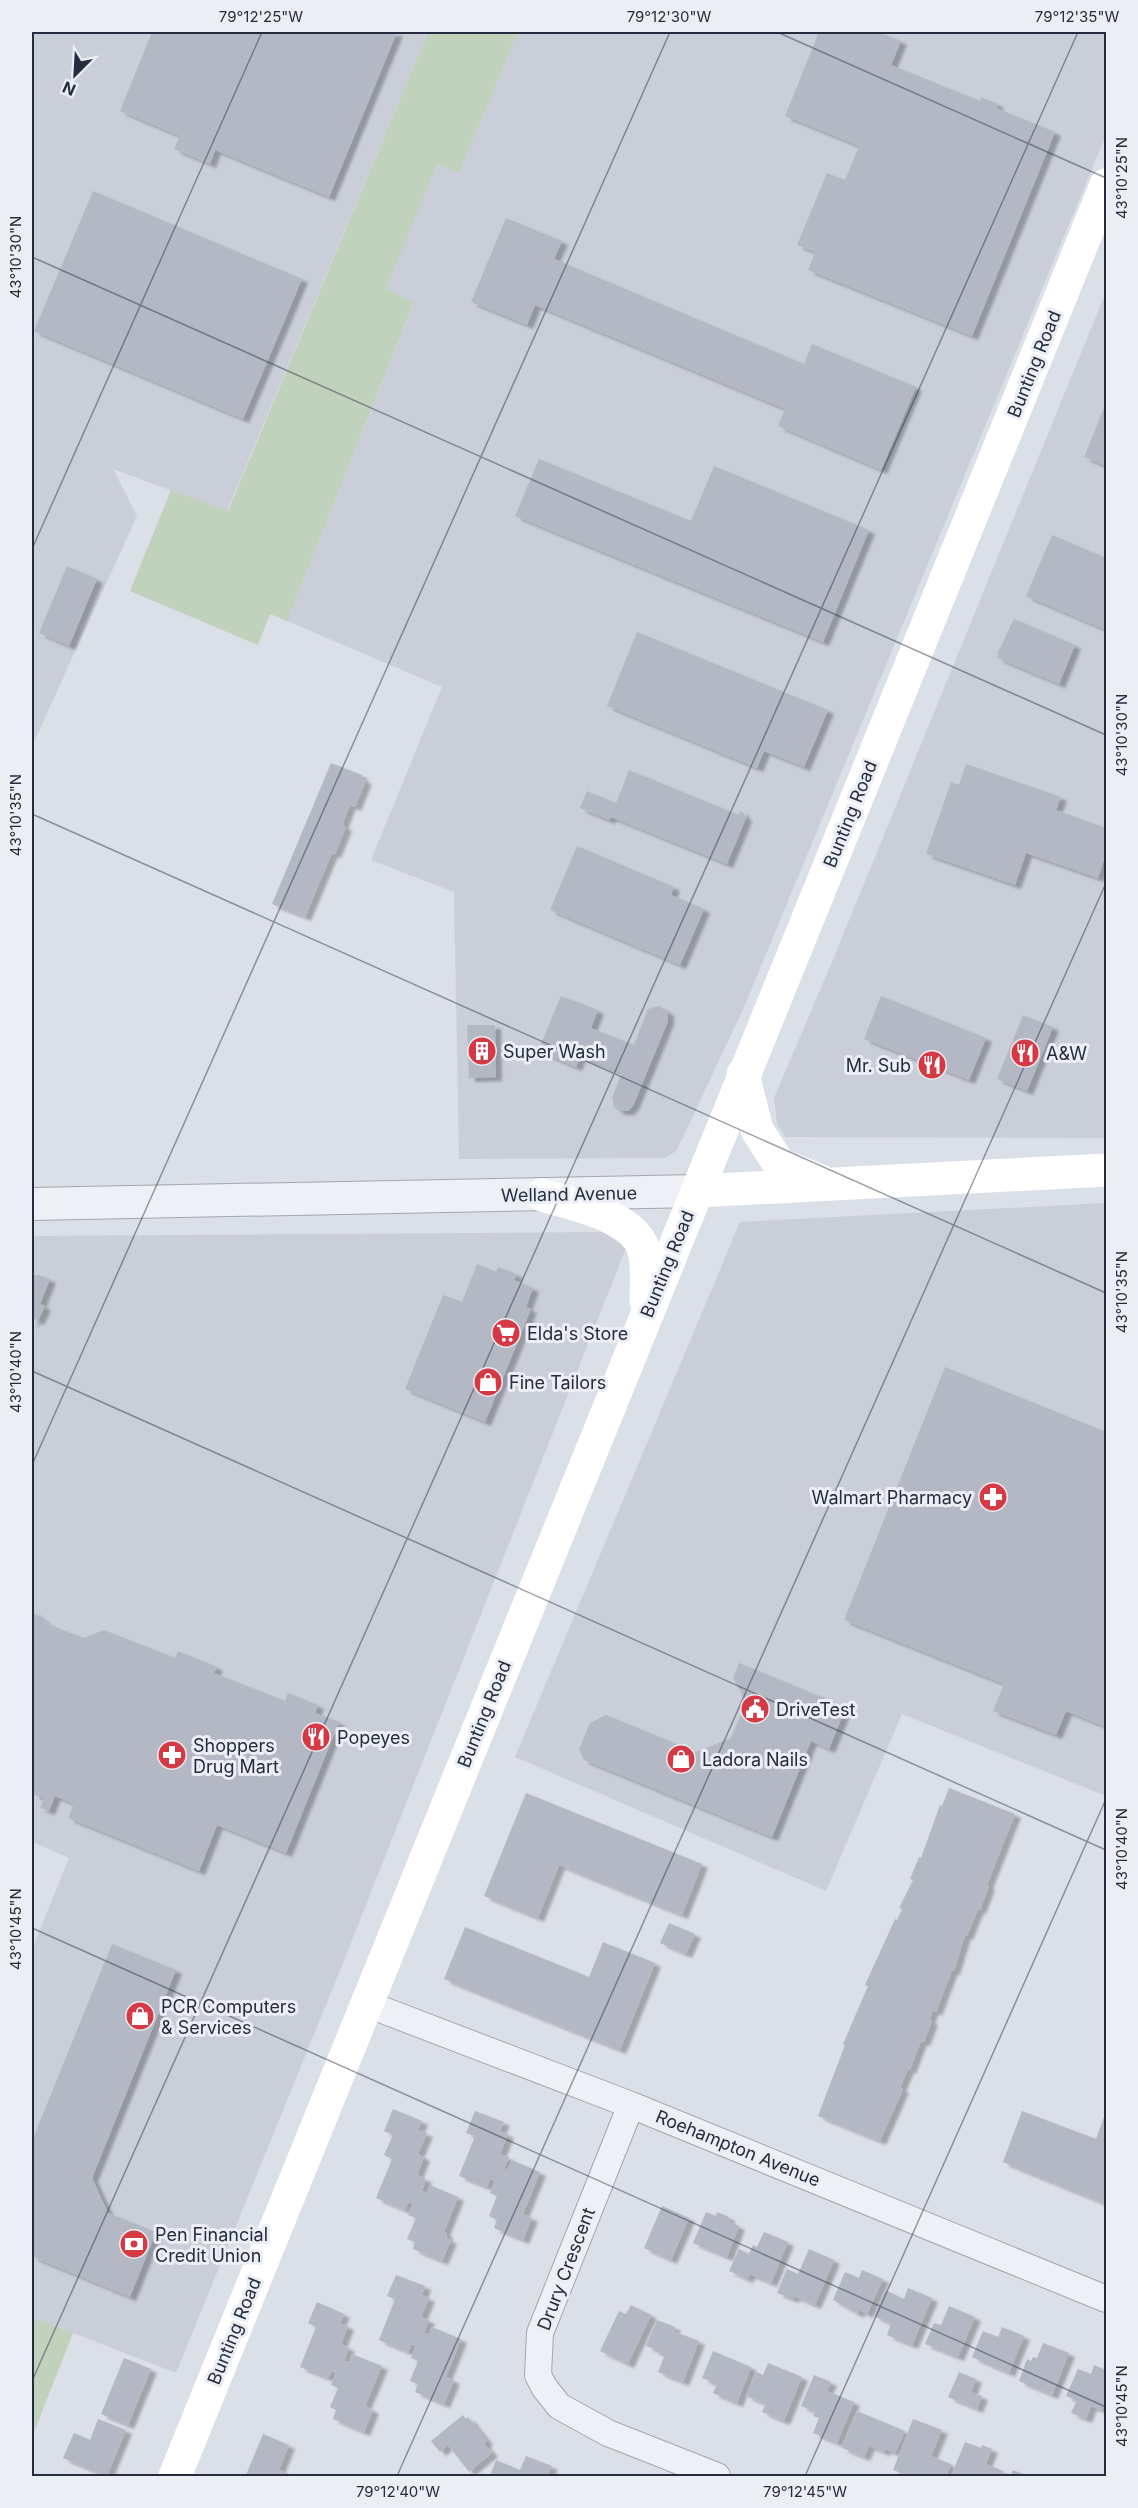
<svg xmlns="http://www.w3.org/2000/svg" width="1138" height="2508" font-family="Inter,sans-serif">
<defs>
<filter id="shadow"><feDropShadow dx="6" dy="4" stdDeviation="1.5" flood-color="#0004"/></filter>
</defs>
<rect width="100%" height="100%" fill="#dbdfe7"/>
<!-- built -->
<path fill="#c9ced9" d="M32 32H428L227 511 113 469 137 516 32 746Z
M518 32H1106V135L744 1007 677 1150 666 1158 459 1159 454 892 371 860 442 687 287 621 414 304 385 288 437 164 459 173Z
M1106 292V1138L786 1137 777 1124 774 1098 832 962Z
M1106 1203V1796L902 1714 826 1891 515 1757 740 1222Z
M603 1232 626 1248 341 1968 176 2373 32 2317V1949L69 1858 32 1842V1236Z"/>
<!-- green -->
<path fill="#c0d1bc" d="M428 32H518L459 173 437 164 386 288 414 303 287 621 270 614 258 645 130 591 171 490 228 511Z
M32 2317 73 2333 32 2437Z"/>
<!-- building -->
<path fill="#b3b8c4" filter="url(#shadow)" d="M152 32H397L329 197 215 150 210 164 174 149 180 136 120 111Z
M819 32H879L901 41 891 65 980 101 981 97 998 104 996 108 1055 132 972 336 808 270 815 252 797 245 827 173 845 180 859 146 785 116Z
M93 191 302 279 243 419 34 331Z
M506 218 562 241 554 259 804 364 812 344 916 387 881 470 778 426 785 409 535 305 527 325 471 302Z
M1106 403V466L1084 457Z
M539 459 691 521 714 466 869 530 823 642 515 516Z
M1052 535 1106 558V630L1026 596Z
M67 566 97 579 69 646 39 633Z
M1014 619 1075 645 1059 684 997 658 999 655 997 654Z
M637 632 828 710 804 767 764 751 757 768 607 706Z
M331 763 362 775 361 779 366 780 355 807 350 805 342 825 346 827 335 854 332 853 305 917 272 904Z
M966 764 1061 797 1056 810 1106 828V853L1098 878 1026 853 1015 885 926 854 951 782 959 785Z
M629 770 739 815 741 810 746 818 727 864 611 817 609 820 580 808 587 791 616 803Z
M577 846 674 887 671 895 704 909 680 965 550 910Z
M561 996 598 1010 591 1028 634 1045 648 1009 659 1006 668 1012V1021L633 1106 628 1111H619L614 1107 612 1098 622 1073 580 1056 576 1067 538 1051Z
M881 996 986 1038 969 1080 864 1039Z
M1023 1015 1053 1027 1027 1091 997 1079Z
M467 1025H495L496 1077 469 1078Z
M477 1264 496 1272 498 1267 517 1274 514 1280 533 1288 526 1307 531 1309 485 1422 405 1389 443 1295 462 1302Z
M32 1275H39L50 1279 40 1304 45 1306 38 1321 34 1319 32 1325Z
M945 1367 1106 1432V1727L1066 1711 1056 1735 993 1711 1004 1684 844 1620Z
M32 1611 48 1624 83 1638 104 1630 175 1658 178 1651 217 1667 214 1673 285 1701 288 1693 318 1705 315 1713 339 1722 286 1853 217 1825 199 1871 68 1818 74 1804 55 1796 49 1811 40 1808 44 1798 34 1795 32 1783Z
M739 1663 846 1707 829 1749 811 1741 772 1837 584 1760 579 1749 590 1723 606 1715 696 1752 731 1738 746 1702 733 1678Z
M949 1788 1015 1814 987 1885 989 1886 980 1910 978 1909 967 1936 965 1935 954 1971 952 1970 936 2012 933 2010 929 2020 932 2021 924 2042 921 2041 910 2070 908 2069 900 2088 903 2089 880 2141 818 2116 845 2045 843 2044 868 1986 865 1985 895 1919 897 1920 902 1909 899 1908 913 1880 910 1879 919 1857 921 1858 940 1805 942 1806Z
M526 1793 702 1864 682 1915 559 1865 538 1918 484 1896Z
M669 1923 695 1934 686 1954 660 1943Z
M465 1927 589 1977 603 1942 655 1963 620 2050 444 1979Z
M112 1944 176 1970 92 2178 108 2213 156 2232 130 2297 33 2257 32 2253V2141Z
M393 2109 422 2121 418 2130 427 2133 418 2154 424 2157 417 2175 426 2179 422 2191 427 2193 430 2185 458 2197 444 2232 447 2234 446 2238 451 2240 442 2261 413 2249 415 2242 407 2239 416 2218 408 2215 413 2204 409 2202 405 2210 376 2198 392 2159 384 2155 393 2135 384 2131Z
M475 2111 504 2122 500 2131 508 2134 500 2154 509 2157 504 2169 507 2170 512 2160 540 2172 523 2214 532 2218 523 2240 494 2228 497 2220 489 2216 497 2196 490 2193 495 2181 490 2179 487 2187 459 2176 475 2136 466 2133Z
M1022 2111 1096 2139 1105 2114 1106 2115V2204L1003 2162Z
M662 2206 689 2218 671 2260 644 2248Z
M706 2212 716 2216 717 2212 729 2217 728 2221 739 2226 727 2257 693 2243Z
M764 2232 788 2242 771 2283 750 2274 747 2279 729 2271 739 2249 749 2254 753 2245 757 2247Z
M809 2249 834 2260 815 2305 794 2296 793 2299 777 2293 787 2269 798 2274Z
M862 2270 883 2279 867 2314 859 2310 858 2314 833 2300 845 2272 859 2278Z
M396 2275 425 2286 422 2295 429 2298 421 2317 429 2320 424 2333 429 2334 432 2327 461 2339 446 2377 454 2380 444 2404 415 2392 418 2384 410 2381 418 2361 411 2358 416 2345 412 2344 408 2352 379 2340 395 2299 387 2296Z
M908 2288 932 2298 912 2345 887 2335 891 2324 874 2316 885 2290 904 2299Z
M317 2302 344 2314 340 2323 348 2326 341 2344 349 2348 344 2361 349 2362 352 2354 382 2366 365 2406 373 2410 364 2432 333 2419 336 2410 330 2407 338 2388 331 2385 336 2373 332 2371 328 2378 300 2367 316 2327 308 2323Z
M631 2305 651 2315 628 2364 600 2351 619 2311 626 2314Z
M949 2306 975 2317 958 2357 925 2344 934 2323 941 2325Z
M657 2320 675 2327 673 2331 699 2341 683 2382 658 2372 664 2357 659 2355 661 2352 646 2346Z
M1002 2327 1024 2336 1009 2373 972 2357 983 2331 998 2337Z
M1043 2343 1069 2353 1052 2395 1019 2381 1027 2359 1031 2361 1033 2357 1037 2358Z
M713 2351 751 2367 737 2403 713 2393 717 2384 702 2378Z
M124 2358 151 2369 128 2425 101 2414Z
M768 2363 802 2377 784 2421 762 2412 766 2404 746 2396 756 2372 763 2375Z
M1094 2365 1106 2370V2399L1102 2410 1091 2406 1086 2419 1071 2413 1077 2400 1066 2396 1078 2369 1091 2374Z
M959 2372 976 2379 971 2392 982 2396 977 2409 948 2397Z
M814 2375 831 2382 827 2391 854 2402 837 2443 813 2433 819 2418 813 2416 815 2412 801 2406Z
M857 2411 905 2431 895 2453 885 2449 884 2452 869 2446 864 2457 842 2448Z
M463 2415 466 2419 468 2417 487 2441 484 2444 492 2453 469 2472 448 2445 440 2452 431 2441Z
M98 2419 126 2430 107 2476 63 2458 74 2433 90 2440Z
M913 2419 942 2430 931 2456 951 2464 946 2476H909L893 2470Z
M263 2434 289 2445 279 2470 289 2474 288 2476 246 2475Z
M965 2442 981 2448 982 2445 992 2449 986 2464 1003 2471 1001 2476H951Z
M526 2456 552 2466 547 2476H490L496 2460 520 2470Z
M1013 2470 1028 2476H1010Z"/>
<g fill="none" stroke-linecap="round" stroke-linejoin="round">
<!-- minor casing -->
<g stroke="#a1a6b1" stroke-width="28">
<path id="minor" d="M367 2004 631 2105 1106 2299
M631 2105 540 2333 538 2375 544 2387 559 2406 608 2433 717 2476"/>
</g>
<!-- tertiary casing -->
<g stroke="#a1a6b1" stroke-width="34">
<path id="tertiary" d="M32 1204 697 1191"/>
</g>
<!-- minor -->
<use href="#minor" stroke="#eef0f5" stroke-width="26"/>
<!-- tertiary -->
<use href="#tertiary" stroke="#eef0f5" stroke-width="32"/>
<!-- secondary -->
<path stroke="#fff" stroke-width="33" d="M743 1074 757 1130 779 1164 821 1181
M697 1191 1106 1170
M542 1195C572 1204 636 1216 644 1251 648 1267 646 1286 646 1302
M175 2476 1106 185"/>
</g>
<!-- ticks -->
<path fill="none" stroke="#252c3d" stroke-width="1.5" stroke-opacity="0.45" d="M777 32 1106 178M32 257 1106 735M32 549 262 32M32 814 1106 1293M32 1371 1106 1850M32 1465 670 32M32 1928 1106 2407M32 2381 1078 32M397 2476 1106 883M805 2476 1106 1799"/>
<!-- icons -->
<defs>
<g id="building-disc" transform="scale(1.5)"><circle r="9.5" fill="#d43944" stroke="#ebeef4"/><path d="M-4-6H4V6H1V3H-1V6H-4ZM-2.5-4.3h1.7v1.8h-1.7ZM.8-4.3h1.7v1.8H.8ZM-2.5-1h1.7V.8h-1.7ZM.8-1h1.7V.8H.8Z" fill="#fff"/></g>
<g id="restaurant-disc" transform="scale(1.5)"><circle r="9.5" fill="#d43944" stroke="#ebeef4"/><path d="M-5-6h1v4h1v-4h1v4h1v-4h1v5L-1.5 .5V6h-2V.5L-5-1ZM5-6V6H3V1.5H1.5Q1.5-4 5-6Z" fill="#fff"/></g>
<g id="supermarket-disc" transform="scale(1.5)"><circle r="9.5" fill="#d43944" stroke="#ebeef4"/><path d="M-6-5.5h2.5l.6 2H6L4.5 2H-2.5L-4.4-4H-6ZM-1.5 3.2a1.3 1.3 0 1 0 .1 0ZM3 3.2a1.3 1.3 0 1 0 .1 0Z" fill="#fff"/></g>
<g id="shop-disc" transform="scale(1.5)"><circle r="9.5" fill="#d43944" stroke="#ebeef4"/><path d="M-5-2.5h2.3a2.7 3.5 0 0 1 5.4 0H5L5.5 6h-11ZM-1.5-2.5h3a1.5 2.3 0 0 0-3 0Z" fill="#fff"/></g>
<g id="pharmacy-disc" transform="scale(1.5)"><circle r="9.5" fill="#d43944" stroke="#ebeef4"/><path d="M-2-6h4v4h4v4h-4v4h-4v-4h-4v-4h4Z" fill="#fff"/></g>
<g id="civic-disc" transform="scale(1.5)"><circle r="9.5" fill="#d43944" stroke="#ebeef4"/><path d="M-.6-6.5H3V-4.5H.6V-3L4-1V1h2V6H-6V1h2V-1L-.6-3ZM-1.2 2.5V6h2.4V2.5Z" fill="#fff"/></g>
<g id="bank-disc" transform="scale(1.5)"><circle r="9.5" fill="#d43944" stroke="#ebeef4"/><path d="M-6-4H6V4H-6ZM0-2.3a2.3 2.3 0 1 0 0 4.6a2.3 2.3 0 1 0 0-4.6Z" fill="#fff"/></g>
</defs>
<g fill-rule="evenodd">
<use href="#building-disc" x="482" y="1051"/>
<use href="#restaurant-disc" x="1025" y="1053"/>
<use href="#restaurant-disc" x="932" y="1065"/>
<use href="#supermarket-disc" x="506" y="1333"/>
<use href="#shop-disc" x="488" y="1382"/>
<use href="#pharmacy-disc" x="993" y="1497"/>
<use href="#civic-disc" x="755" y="1709"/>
<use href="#restaurant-disc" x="316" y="1737"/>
<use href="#pharmacy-disc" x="172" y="1755"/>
<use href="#shop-disc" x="681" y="1759"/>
<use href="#shop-disc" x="140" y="2016"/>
<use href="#bank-disc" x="134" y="2244"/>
</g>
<g text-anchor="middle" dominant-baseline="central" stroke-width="6" stroke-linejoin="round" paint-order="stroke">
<!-- street labels -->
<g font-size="18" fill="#252c3d" stroke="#ebeef4">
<text transform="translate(1034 364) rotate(-68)">Bunting Road</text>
<text transform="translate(850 814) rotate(-68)">Bunting Road</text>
<text transform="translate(569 1194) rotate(-1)">Welland Avenue</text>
<text transform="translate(667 1264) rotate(-68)">Bunting Road</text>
<text transform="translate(484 1714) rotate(-68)">Bunting Road</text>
<text transform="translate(738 2148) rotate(22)">Roehampton Avenue</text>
<text transform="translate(566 2269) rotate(-69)">Drury Crescent</text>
<text transform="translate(234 2331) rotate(-68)">Bunting Road</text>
</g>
<!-- poi labels -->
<g font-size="18" fill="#252c3d" stroke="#ebeef4" text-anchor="start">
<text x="503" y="1051">Super Wash</text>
<text x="1046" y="1053">A&amp;W</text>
<text x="911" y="1065" text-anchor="end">Mr. Sub</text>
<text x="527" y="1333">Elda's Store</text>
<text x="509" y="1382">Fine Tailors</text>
<text x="972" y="1497" text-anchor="end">Walmart Pharmacy</text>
<text x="776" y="1709">DriveTest</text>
<text x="337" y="1737">Popeyes</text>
<text x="193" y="1745">Shoppers<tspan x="193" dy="21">Drug Mart</tspan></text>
<text x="702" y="1759">Ladora Nails</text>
<text x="161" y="2006">PCR Computers<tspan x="161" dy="21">&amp; Services</tspan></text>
<text x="155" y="2234">Pen Financial<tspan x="155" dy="21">Credit Union</tspan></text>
</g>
</g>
<!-- border -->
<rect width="1138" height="2508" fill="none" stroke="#ebeef4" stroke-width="66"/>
<!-- north arrow -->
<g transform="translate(75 75) rotate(204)" stroke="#ebeef4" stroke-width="4.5" paint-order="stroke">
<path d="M0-4.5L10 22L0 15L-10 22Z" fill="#252c3d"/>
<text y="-9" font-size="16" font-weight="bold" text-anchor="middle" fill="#252c3d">N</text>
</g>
<rect x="33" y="33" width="1072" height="2442" fill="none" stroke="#252c3d" stroke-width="2"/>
<g font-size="15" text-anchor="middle" fill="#252c3d">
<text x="261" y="22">79°12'25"W</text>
<text x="669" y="22">79°12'30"W</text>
<text x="1077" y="22">79°12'35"W</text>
<text transform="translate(1122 178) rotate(-90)" y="5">43°10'25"N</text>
<text transform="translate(16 257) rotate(-90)" y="5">43°10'30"N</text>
<text transform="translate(1122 735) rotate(-90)" y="5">43°10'30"N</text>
<text transform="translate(16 815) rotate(-90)" y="5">43°10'35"N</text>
<text transform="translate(1122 1292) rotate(-90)" y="5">43°10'35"N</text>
<text transform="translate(16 1372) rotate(-90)" y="5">43°10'40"N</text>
<text transform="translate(1122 1849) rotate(-90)" y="5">43°10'40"N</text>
<text transform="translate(16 1929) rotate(-90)" y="5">43°10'45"N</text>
<text transform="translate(1122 2406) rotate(-90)" y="5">43°10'45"N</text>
<text x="398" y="2497">79°12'40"W</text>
<text x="805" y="2497">79°12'45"W</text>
</g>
</svg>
